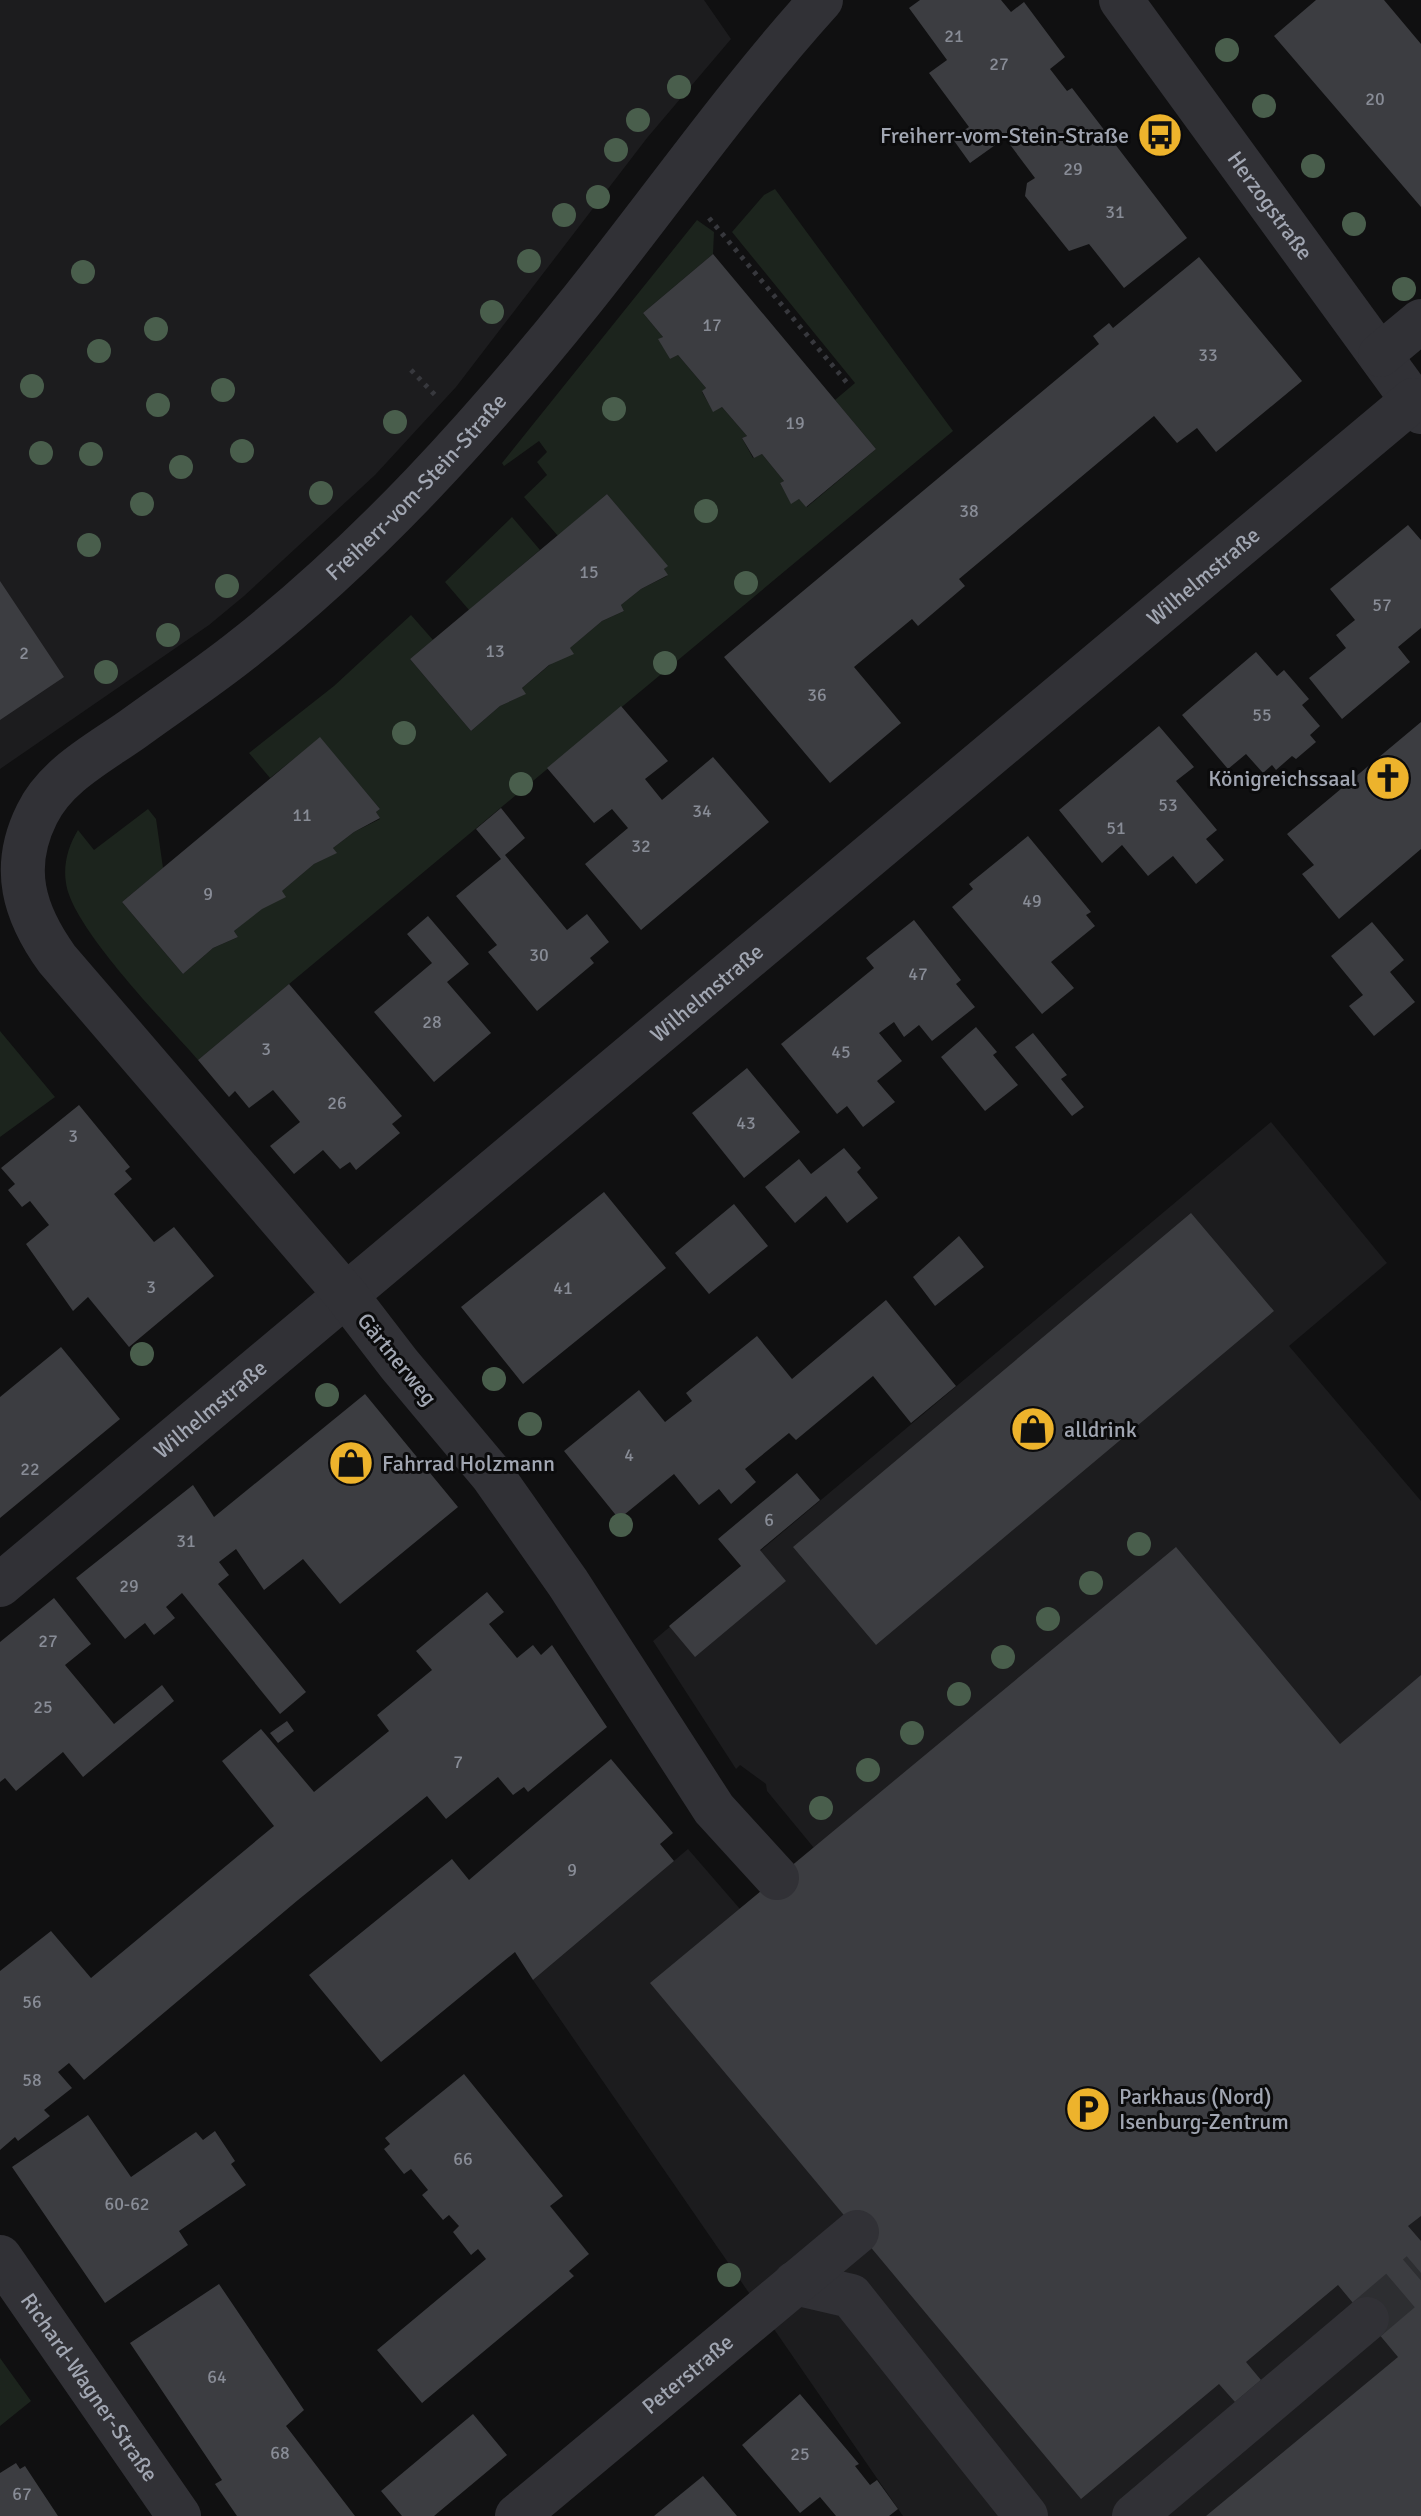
<svg xmlns="http://www.w3.org/2000/svg" width="1421" height="2516" font-family="Signika,sans-serif">
<rect width="100%" height="100%" fill="#101011"/>
<!-- built -->
<path fill="#1c1c1e" d="M0 0H704L731 39 647 138 456 387 375 475 244 596 209 625 0 769Z
M1271 1122 1387 1263 1289 1346 1421 1501V2516H903L533 1980 688 1849 740 1909 814 1848 767 1791 766 1784 740 1765 736 1769 653 1641Z"/>
<!-- green -->
<path fill="#1c241d" d="M775 189 953 431 198 1060C166 1023 72 928 66 883 63 865 68 846 78 830L94 850 148 809 156 819 163 868 122 902 183 974 213 948 238 937 234 931 314 864 336 853 333 848 354 832 380 819 376 812 380 809 320 738 270 778 249 753 334 686 411 615 433 640 410 659 471 731 500 706 525 694 522 688 602 621 624 611 621 605 641 589 667 576 664 569 667 566 607 494 558 536 524 497 547 475 537 462 547 452 539 441 504 466 502 463 697 220 714 232 713 254 643 313 663 337 659 339 670 359 678 355 706 388 702 392 713 411 722 407 747 436 742 438 753 458 762 454 784 481 780 483 791 503 799 499 807 507 876 449 835 400 855 383 732 232 764 195Z
M512 517 540 550 469 610 445 582Z
M0 1031 55 1097 0 1137Z
M0 2358 31 2401 0 2426Z"/>
<!-- building -->
<path fill="#3c3d41" d="M920 0H1001L1011 12 1024 2 1065 57 1050 69 1067 91 1072 88 1187 238 1124 288 1089 244 1069 251 1025 196 1027 183 1035 178 1005 138 970 163 952 138 969 127 929 73 947 60 909 8Z
M1316 0H1384L1421 44V207L1274 36Z
M713 254 876 449 806 507 799 499 791 504 780 483 784 481 762 454 754 458 742 438 747 436 722 407 713 412 702 391 706 388 678 355 670 359 658 339 663 337 643 313Z
M1199 257 1302 381 1216 452 1197 428 1177 443 1154 416 959 579 965 586 918 626 912 619 854 667 901 723 830 783 724 657 1099 344 1093 336 1109 323 1113 328Z
M607 494 668 566 664 569 668 575 641 589 621 605 624 611 602 621 570 648 574 654 549 665 522 688 526 694 500 706 471 731 410 659Z
M1408 525 1421 540V628L1398 647 1410 662 1342 719 1309 678 1346 648 1336 635 1355 620 1330 589Z
M0 581 64 677 0 720Z
M1256 652 1277 676 1284 670 1309 699 1302 705 1320 726 1310 735 1316 742 1296 759 1292 756 1276 770 1272 765 1263 773 1246 754 1228 769 1182 715Z
M621 706 668 761 645 779 662 800 713 757 769 822 641 930 585 864 628 828 612 809 594 823 547 768Z
M1421 722V849L1339 919 1302 874 1314 865 1287 834Z
M1159 726 1194 767 1176 781 1217 830 1206 839 1224 860 1196 884 1173 856 1148 876 1122 845 1102 863 1059 810Z
M320 737 380 809 376 812 380 818 354 832 333 848 337 853 314 864 282 891 286 897 262 909 234 931 238 937 213 948 183 974 122 902Z
M501 808 525 838 505 855 567 930 587 914 609 942 590 958 594 963 537 1011 488 952 497 945 456 896 501 859 476 829Z
M1028 836 1091 912 1086 915 1095 926 1051 962 1074 988 1042 1014 952 907 973 889 969 884Z
M428 916 469 964 447 982 491 1033 434 1082 374 1012 432 963 407 934Z
M914 920 961 980 956 984 975 1007 932 1041 919 1025 904 1037 894 1022 879 1033 902 1061 877 1081 895 1102 863 1127 847 1106 837 1114 781 1044 874 968 866 958Z
M1372 922 1404 960 1390 972 1415 1002 1374 1036 1349 1006 1363 995 1331 956Z
M289 984 402 1116 392 1124 400 1133 356 1170 350 1162 340 1169 323 1150 294 1174 270 1146 300 1122 273 1090 249 1108 235 1091 229 1097 198 1060Z
M976 1027 997 1052 993 1055 1018 1085 985 1111 941 1057Z
M1033 1033 1067 1075 1061 1079 1084 1107 1072 1116 1015 1047Z
M747 1068 800 1132 744 1178 692 1113Z
M79 1105 130 1167 125 1171 132 1179 114 1194 154 1242 174 1227 214 1276 129 1347 88 1297 73 1311 26 1244 49 1225 30 1201 22 1207 8 1190 15 1184 1 1168Z
M844 1148 861 1168 857 1172 878 1198 847 1223 826 1196 795 1223 765 1187 799 1159 811 1174Z
M604 1192 666 1268 523 1384 461 1307Z
M734 1204 768 1246 709 1294 675 1253Z
M1191 1213 1274 1311 876 1645 793 1547Z
M959 1236 984 1267 935 1306 913 1277Z
M886 1300 956 1386 911 1423 873 1376 796 1440 789 1433 745 1469 756 1482 731 1504 719 1489 699 1505 674 1474 619 1519 564 1451 639 1390 665 1422 692 1401 686 1393 757 1336 792 1379Z
M61 1347 120 1419 0 1518V1397Z
M365 1394 458 1507 340 1604 303 1559 264 1590 236 1549 219 1562 229 1575 218 1584 306 1692 280 1714 182 1593 166 1607 175 1618 154 1635 145 1623 125 1639 76 1578 193 1485 214 1517Z
M797 1473 820 1500 760 1550 786 1581 695 1657 669 1626 741 1566 718 1539Z
M1176 1547 1340 1744 1421 1675V2216L1408 2226 1421 2241V2516H1206L1398 2357 1338 2285 1246 2362 1261 2380 1235 2402 1219 2384 1081 2499 650 1983Z
M487 1592 504 1612 489 1624 517 1658 533 1645 541 1655 552 1645 607 1727 528 1792 524 1787 513 1795 498 1777 446 1819 427 1796 298 1900 84 2080 69 2063 58 2072 72 2088 44 2110 50 2116 18 2141 15 2137 0 2150V1971L51 1931 91 1978 274 1826 222 1761 261 1729 314 1792 389 1731 377 1715 432 1670 416 1651Z
M54 1598 91 1644 65 1665 114 1724 162 1685 174 1701 83 1777 63 1752 16 1791 5 1778 0 1782V1642Z
M287 1721 294 1731 278 1743 270 1733Z
M611 1759 673 1833 660 1844 674 1861 533 1980 515 1952 381 2062 309 1975 452 1859 469 1880Z
M464 2074 563 2196 550 2206 589 2254 569 2271 574 2276 422 2403 377 2350 486 2259 478 2249 471 2255 453 2232 459 2226 449 2215 443 2220 422 2195 428 2190 411 2169 404 2174 384 2149 390 2144 385 2138Z
M88 2115 131 2177 196 2132 203 2140 215 2131 235 2161 231 2164 246 2185 179 2231 188 2245 105 2303 12 2167Z
M219 2284 304 2410 286 2426 355 2516H237L215 2484 222 2480 130 2343Z
M800 2394 859 2464 855 2466 870 2485 877 2480 898 2509 889 2516H836L820 2497 800 2513 742 2445Z
M473 2414 507 2455 434 2516H402L381 2491Z
M16 2463 20 2469 25 2466 58 2516H0V2473Z
M703 2476 737 2516H654Z"/>
<g fill="none" stroke-linecap="round" stroke-linejoin="round">
<!-- minor-tunnel -->
<path stroke="#2d2e31" stroke-width="44" stroke-dasharray="44 22" stroke-linecap="butt" d="M1367 2319 1421 2273"/>
<!-- path -->
<path stroke="#37383d" stroke-width="5" stroke-dasharray="4 6" stroke-linecap="butt" d="M709 218 848 384
M411 370 436 396"/>
<!-- minor -->
<g stroke="#313136" stroke-width="44">
<path id="s1" d="M1121 0 1421 412"/>
<path d="M1380 355 1421 321"/>
<path id="s2" d="M0 1585 1413 400"/>
<path id="s3" d="M777 1878 714 1809 568 1583 492 1475 399 1364 346 1295 57 959C24 913 10 868 37 814 56 775 99 753 133 729 170 702 208 677 243 649 371 548 481 426 582 300 662 200 735 95 821 0"/>
<path id="s4" d="M0 2257 179 2516"/>
<path d="M795 2283 851 2296 1026 2516"/>
<path id="s5" d="M517 2516 857 2232"/>
<path d="M1134 2516 1367 2319"/>
</g>
</g>
<!-- trees -->
<g fill="#495e4c">
<circle cx="1227" cy="50" r="12"/>
<circle cx="679" cy="87" r="12"/>
<circle cx="1264" cy="106" r="12"/>
<circle cx="638" cy="120" r="12"/>
<circle cx="616" cy="150" r="12"/>
<circle cx="1313" cy="166" r="12"/>
<circle cx="598" cy="197" r="12"/>
<circle cx="564" cy="215" r="12"/>
<circle cx="1354" cy="224" r="12"/>
<circle cx="529" cy="261" r="12"/>
<circle cx="83" cy="272" r="12"/>
<circle cx="1404" cy="289" r="12"/>
<circle cx="492" cy="312" r="12"/>
<circle cx="156" cy="329" r="12"/>
<circle cx="99" cy="351" r="12"/>
<circle cx="32" cy="386" r="12"/>
<circle cx="223" cy="390" r="12"/>
<circle cx="158" cy="405" r="12"/>
<circle cx="614" cy="409" r="12"/>
<circle cx="395" cy="422" r="12"/>
<circle cx="242" cy="451" r="12"/>
<circle cx="41" cy="453" r="12"/>
<circle cx="91" cy="454" r="12"/>
<circle cx="181" cy="467" r="12"/>
<circle cx="321" cy="493" r="12"/>
<circle cx="142" cy="504" r="12"/>
<circle cx="706" cy="511" r="12"/>
<circle cx="89" cy="545" r="12"/>
<circle cx="746" cy="583" r="12"/>
<circle cx="227" cy="586" r="12"/>
<circle cx="168" cy="635" r="12"/>
<circle cx="665" cy="663" r="12"/>
<circle cx="106" cy="672" r="12"/>
<circle cx="404" cy="733" r="12"/>
<circle cx="521" cy="784" r="12"/>
<circle cx="142" cy="1354" r="12"/>
<circle cx="494" cy="1379" r="12"/>
<circle cx="327" cy="1395" r="12"/>
<circle cx="530" cy="1424" r="12"/>
<circle cx="621" cy="1525" r="12"/>
<circle cx="1139" cy="1544" r="12"/>
<circle cx="1091" cy="1583" r="12"/>
<circle cx="1048" cy="1619" r="12"/>
<circle cx="1003" cy="1657" r="12"/>
<circle cx="959" cy="1694" r="12"/>
<circle cx="912" cy="1733" r="12"/>
<circle cx="868" cy="1770" r="12"/>
<circle cx="821" cy="1808" r="12"/>
<circle cx="729" cy="2275" r="12"/>
</g>
<!-- icons -->
<defs>
<g id="bus-disc" transform="scale(2.3)"><circle r="9.5" fill="#edb32c" stroke="#0b0b0c"/><path d="M-5-6H5V4H4V6H2V4H-2V6H-4V4H-5ZM-3.5-4V0h7V-4ZM-3.5 1.2v1.5H-2V1.2ZM2 1.2v1.5H3.5V1.2Z" fill="#111"/></g>
<g id="church-disc" transform="scale(2.3)"><circle r="9.5" fill="#edb32c" stroke="#0b0b0c"/><path d="M-1.2-6h2.4v3.5h3.3v2.4h-3.3V6h-2.4V-.1h-3.3v-2.4h3.3Z" fill="#111"/></g>
<g id="shop-disc" transform="scale(2.3)"><circle r="9.5" fill="#edb32c" stroke="#0b0b0c"/><path d="M-5-2.5h2.3a2.7 3.5 0 0 1 5.4 0H5L5.5 6h-11ZM-1.5-2.5h3a1.5 2.3 0 0 0-3 0Z" fill="#111"/></g>
<g id="parking-disc" transform="scale(2.3)"><circle r="9.5" fill="#edb32c" stroke="#0b0b0c"/><path d="M-3.5-5.5H1a3.5 3.5 0 0 1 0 7H-1V5.5H-3.5ZM-1-3.4V-.6H.8a1.4 1.4 0 0 0 0-2.8Z" fill="#111"/></g>
</defs>
<g fill-rule="evenodd">
<use href="#bus-disc" x="1160" y="135"/>
<use href="#church-disc" x="1388" y="778"/>
<use href="#shop-disc" x="1033" y="1429"/>
<use href="#shop-disc" x="351" y="1463"/>
<use href="#parking-disc" x="1088" y="2109"/>
</g>
<g text-anchor="middle" dominant-baseline="central" stroke-width="6" stroke-linejoin="round" paint-order="stroke">
<!-- number labels -->
<g font-size="18" fill="#888c96">
<text x="954" y="36">21</text>
<text x="999" y="64">27</text>
<text x="1375" y="99">20</text>
<text x="1073" y="169">29</text>
<text x="1115" y="212">31</text>
<text x="712" y="325">17</text>
<text x="1208" y="355">33</text>
<text x="795" y="423">19</text>
<text x="969" y="511">38</text>
<text x="589" y="572">15</text>
<text x="1382" y="605">57</text>
<text x="495" y="651">13</text>
<text x="24" y="653">2</text>
<text x="817" y="695">36</text>
<text x="1262" y="715">55</text>
<text x="1168" y="805">53</text>
<text x="702" y="811">34</text>
<text x="302" y="815">11</text>
<text x="1116" y="828">51</text>
<text x="641" y="846">32</text>
<text x="208" y="894">9</text>
<text x="1032" y="901">49</text>
<text x="539" y="955">30</text>
<text x="918" y="974">47</text>
<text x="432" y="1022">28</text>
<text x="266" y="1049">3</text>
<text x="841" y="1052">45</text>
<text x="337" y="1103">26</text>
<text x="746" y="1123">43</text>
<text x="73" y="1136">3</text>
<text x="151" y="1287">3</text>
<text x="563" y="1288">41</text>
<text x="629" y="1455">4</text>
<text x="30" y="1469">22</text>
<text x="769" y="1520">6</text>
<text x="186" y="1541">31</text>
<text x="129" y="1586">29</text>
<text x="48" y="1641">27</text>
<text x="43" y="1707">25</text>
<text x="458" y="1762">7</text>
<text x="572" y="1870">9</text>
<text x="32" y="2002">56</text>
<text x="32" y="2080">58</text>
<text x="463" y="2159">66</text>
<text x="127" y="2204">60-62</text>
<text x="217" y="2377">64</text>
<text x="280" y="2453">68</text>
<text x="800" y="2454">25</text>
<text x="22" y="2494">67</text>
</g>
<!-- poi labels -->
<g font-size="22" fill="#a1a6b2" stroke="#0b0b0c" text-anchor="start">
<text x="1129" y="135" text-anchor="end">Freiherr-vom-Stein-Straße</text>
<text x="1357" y="778" text-anchor="end">Königreichssaal</text>
<text x="1064" y="1429">alldrink</text>
<text x="382" y="1463">Fahrrad Holzmann</text>
<text x="1119" y="2096">Parkhaus (Nord)<tspan x="1119" dy="25">Isenburg-Zentrum</tspan></text>
</g>
<!-- street labels -->
<g font-size="22" fill="#a1a6b2" stroke="#0b0b0c">
<text stroke="none"><textPath href="#s1" startOffset="254">Herzogstraße</textPath></text>
<text stroke="none"><textPath href="#s3" startOffset="1828">Freiherr-vom-Stein-Straße</textPath></text>
<text stroke="none"><textPath href="#s2" startOffset="1570">Wilhelmstraße</textPath></text>
<text stroke="none"><textPath href="#s2" startOffset="922">Wilhelmstraße</textPath></text>
<text transform="translate(397 1359) rotate(51)">Gärtnerweg</text>
<text stroke="none"><textPath href="#s2" startOffset="274">Wilhelmstraße</textPath></text>
<text stroke="none"><textPath href="#s5" startOffset="222">Peterstraße</textPath></text>
<text stroke="none"><textPath href="#s4" startOffset="158">Richard-Wagner-Straße</textPath></text>
</g>
</g>
</svg>
